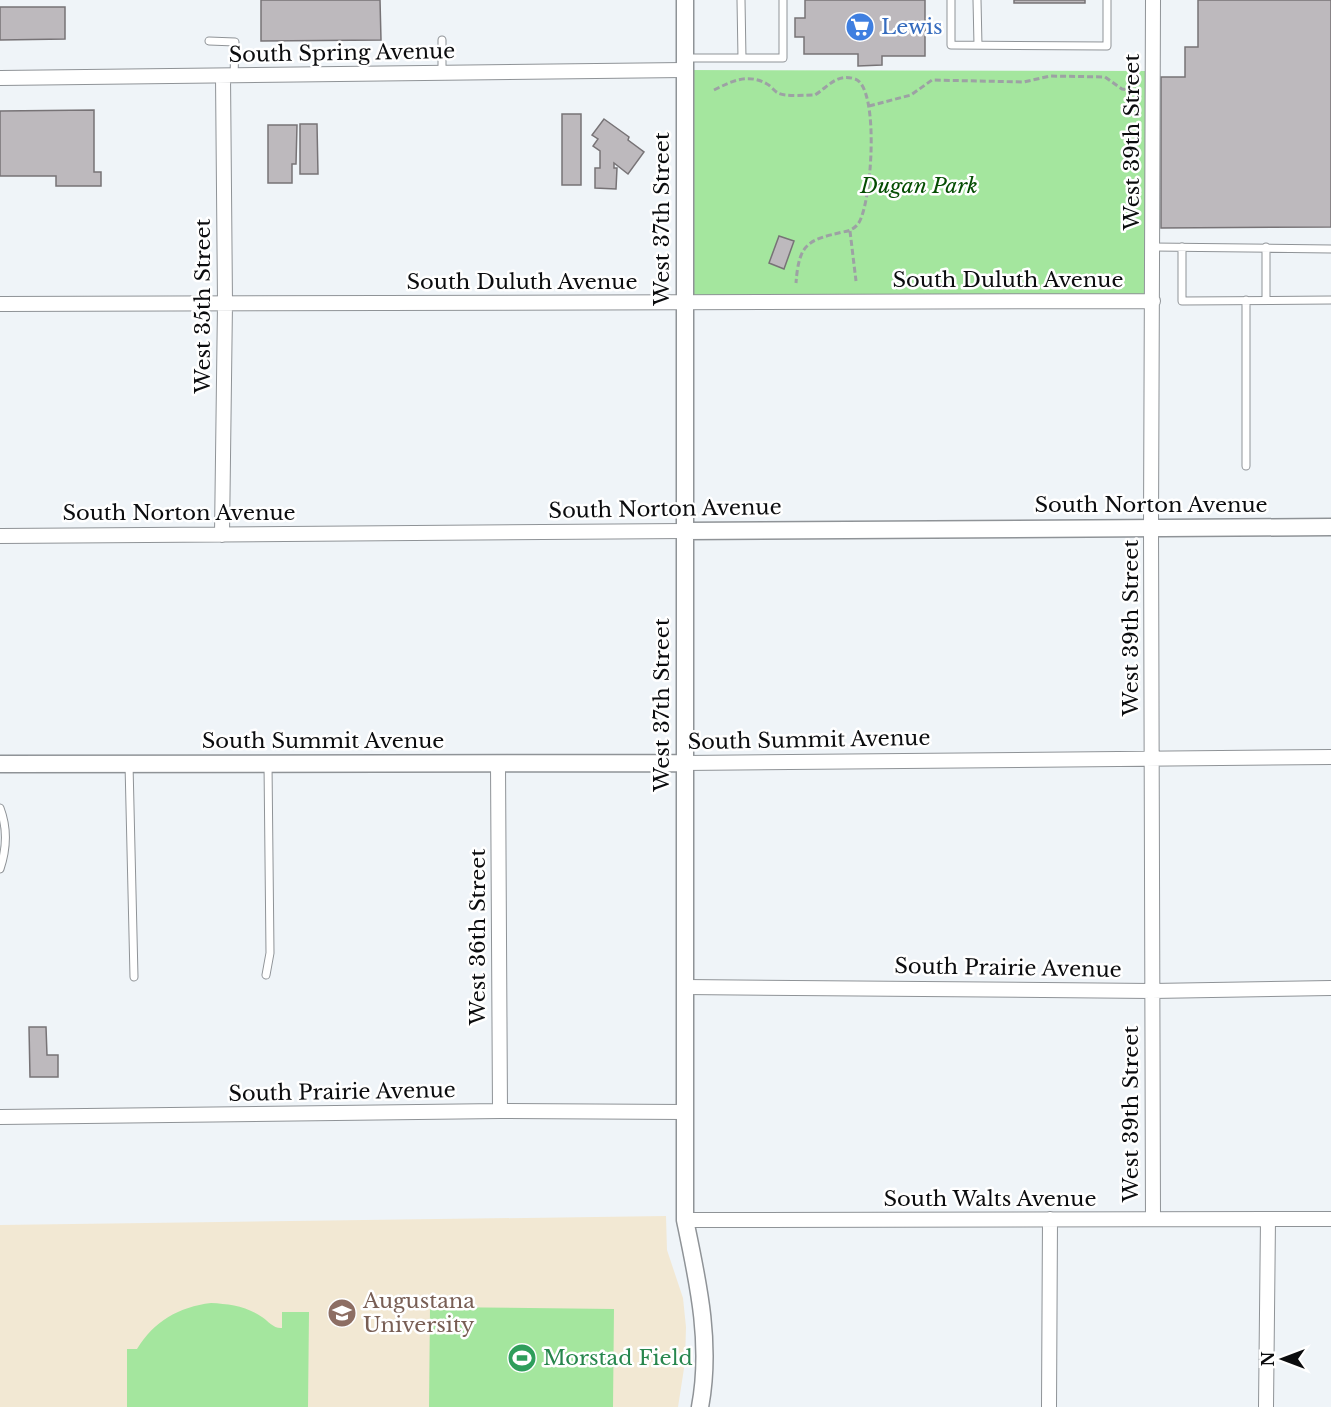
<svg xmlns="http://www.w3.org/2000/svg" width="1331" height="1407" font-family="'Libre Baskerville',serif">
<rect width="100%" height="100%" fill="#eff4f8"/>
<!-- education -->
<path fill="#f2e8d3" d="M666 1216 667 1250 683 1298 686 1327 685 1362 678 1407H0V1225Z"/>
<!-- green -->
<path fill="#a4e69e" d="M684 70 1153 71V301L684 302Z
M211 1303C229 1304 246 1306 262 1317 268 1321 274 1329 282 1328V1312H309L308 1407H127V1349H137C154 1321 179 1307 211 1303Z
M430 1307 614 1309 613 1407H429Z"/>
<!-- building -->
<path fill="#bdb9bd" stroke="#777376" stroke-width="1.5" d="M261 0H380L381 40 261 41Z
M805 0H925V56H882V65L858 66V54H804V37H795V18H805Z
M1014 0H1085V3H1014Z
M1198 0H1331V227L1161 228V77H1185V47H1198Z
M0 7H65V39L0 40Z
M94 110V172H101V186H56V176H0V111Z
M562 114H581V185H562Z
M604 119 629 137 628 140 644 152 628 174 614 163V168H617L616 189 595 188V168H600V151L593 146 598 139 592 135Z
M300 124H317L318 174H300Z
M268 125H297L296 164H292V183H268Z
M779 236 794 241 784 269 769 263Z
M29 1027H46L47 1055H58V1077H30Z"/>
<g fill="none" stroke-linecap="round" stroke-linejoin="round">
<!-- service casing -->
<g stroke="#8f9397" stroke-width="9">
<path id="service" d="M951 0V45L1107 46V0
M977 0 978 45
M209 41 235 42 234 76
M686 58H742L741 0
M742 58H783V0
M442 73V40
M1153 247 1331 249
M1182 247V301L1331 300
M1266 247V300
M1246 466V300
M129 764 134 977
M0 808C8 829 7 848 0 869
M266 975 270 953 268 764"/>
</g>
<!-- minor casing -->
<g stroke="#8f9397" stroke-width="16">
<path id="minor" d="M0 78 684 70
M0 304 1153 301
M222 535 225 303 223 76
M0 536 685 531
M684 763 1331 757
M498 764 500 1111
M685 987 1152 991 1331 988
M0 1117 500 1111 684 1112
M1153 1219 1151 527 1153 0
M685 1220 1331 1219
M1049 1407 1050 1219
M1266 1407 1268 1219"/>
</g>
<!-- tertiary casing -->
<g stroke="#8f9397" stroke-width="19">
<path id="tertiary" d="M685 0V1220C698 1282 712 1344 700 1407
M685 531 1331 527
M0 764 684 763"/>
</g>
<!-- path -->
<path stroke="#9da1a4" stroke-width="3" stroke-dasharray="6 3" stroke-linecap="butt" d="M714 90C732 81 748 73 767 84 771 86 774 91 778 93 785 97 807 95 815 95 829 86 837 73 855 79 880 87 872 205 858 224 854 229 849 231 843 232 807 240 799 244 796 283
M869 106 911 95 932 80 1024 82 1050 76 1105 77 1122 89 1129 90
M850 231 856 281"/>
<!-- service -->
<use href="#service" stroke="#fff" stroke-width="7"/>
<!-- minor -->
<use href="#minor" stroke="#fff" stroke-width="14"/>
<!-- tertiary -->
<use href="#tertiary" stroke="#fff" stroke-width="16"/>
</g>
<!-- icons -->
<defs>
<g id="supermarket-disc" transform="scale(1.5)"><circle r="9.5" fill="#3f7fe0" stroke="#fff"/><path d="M-6-5.5h2.5l.6 2H6L4.5 2H-2.5L-4.4-4H-6ZM-1.5 3.2a1.3 1.3 0 1 0 .1 0ZM3 3.2a1.3 1.3 0 1 0 .1 0Z" fill="#fff"/></g>
<g id="university-disc" transform="scale(1.5)"><circle r="9.5" fill="#8d6e63" stroke="#fff"/><path d="M0-5L7-2L0 1L-7-2ZM-4 1L0 2.5L4 1V4Q0 6-4 4Z" fill="#fff"/></g>
<g id="stadium-disc" transform="scale(1.5)"><circle r="9.5" fill="#2e9e5b" stroke="#fff"/><path d="M0-5a6.5 5 0 1 0 0 10a6.5 5 0 1 0 0-10ZM-3.5-1.8h7v3.6h-7Z" fill="#fff"/></g>
</defs>
<g fill-rule="evenodd">
<use href="#supermarket-disc" x="860" y="27"/>
<use href="#university-disc" x="342" y="1313"/>
<use href="#stadium-disc" x="522" y="1358"/>
</g>
<g text-anchor="middle" dominant-baseline="central" stroke-width="5" stroke-linejoin="round" paint-order="stroke">
<!-- shop labels -->
<g font-size="21" fill="#366cbe" stroke="#fff" text-anchor="start">
<text x="881" y="27">Lewis</text>
</g>
<!-- street labels -->
<g font-size="21" fill="#0b0c0e" stroke="#fff">
<text transform="translate(342 53) rotate(-1)">South Spring Avenue</text>
<text transform="translate(1132 142) rotate(-90)">West 39th Street</text>
<text transform="translate(662 219) rotate(-90)">West 37th Street</text>
<text x="1008" y="280">South Duluth Avenue</text>
<text x="522" y="282">South Duluth Avenue</text>
<text transform="translate(203 306) rotate(-90)">West 35th Street</text>
<text x="1151" y="505">South Norton Avenue</text>
<text transform="translate(665 509) rotate(-1)">South Norton Avenue</text>
<text x="179" y="513">South Norton Avenue</text>
<text transform="translate(1131 628) rotate(-90)">West 39th Street</text>
<text transform="translate(662 705) rotate(-90)">West 37th Street</text>
<text transform="translate(809 740) rotate(-1)">South Summit Avenue</text>
<text x="323" y="741">South Summit Avenue</text>
<text transform="translate(478 937) rotate(-90)">West 36th Street</text>
<text transform="translate(1008 968) rotate(1)">South Prairie Avenue</text>
<text transform="translate(342 1092) rotate(-1)">South Prairie Avenue</text>
<text transform="translate(1131 1114) rotate(-90)">West 39th Street</text>
<text x="990" y="1199">South Walts Avenue</text>
</g>
<!-- park labels -->
<g font-size="21" font-style="italic" fill="#044d02" stroke="#fff">
<text x="919" y="186">Dugan Park</text>
</g>
<!-- education labels -->
<g font-size="21" fill="#785e54" stroke="#fff" text-anchor="start">
<text x="363" y="1301">Augustana<tspan x="363" dy="24">University</tspan></text>
</g>
<!-- leisure labels -->
<g font-size="21" fill="#27864d" stroke="#fff" text-anchor="start">
<text x="543" y="1358">Morstad Field</text>
</g>
</g>
<!-- north arrow -->
<g transform="translate(1283 1359) rotate(270)" stroke="#ffffff" stroke-width="4.5" paint-order="stroke">
<path d="M0-4.5L10 22L0 15L-10 22Z" fill="#0b0c0e"/>
<text y="-9" font-size="16" font-weight="bold" text-anchor="middle" fill="#0b0c0e">N</text>
</g>
</svg>
